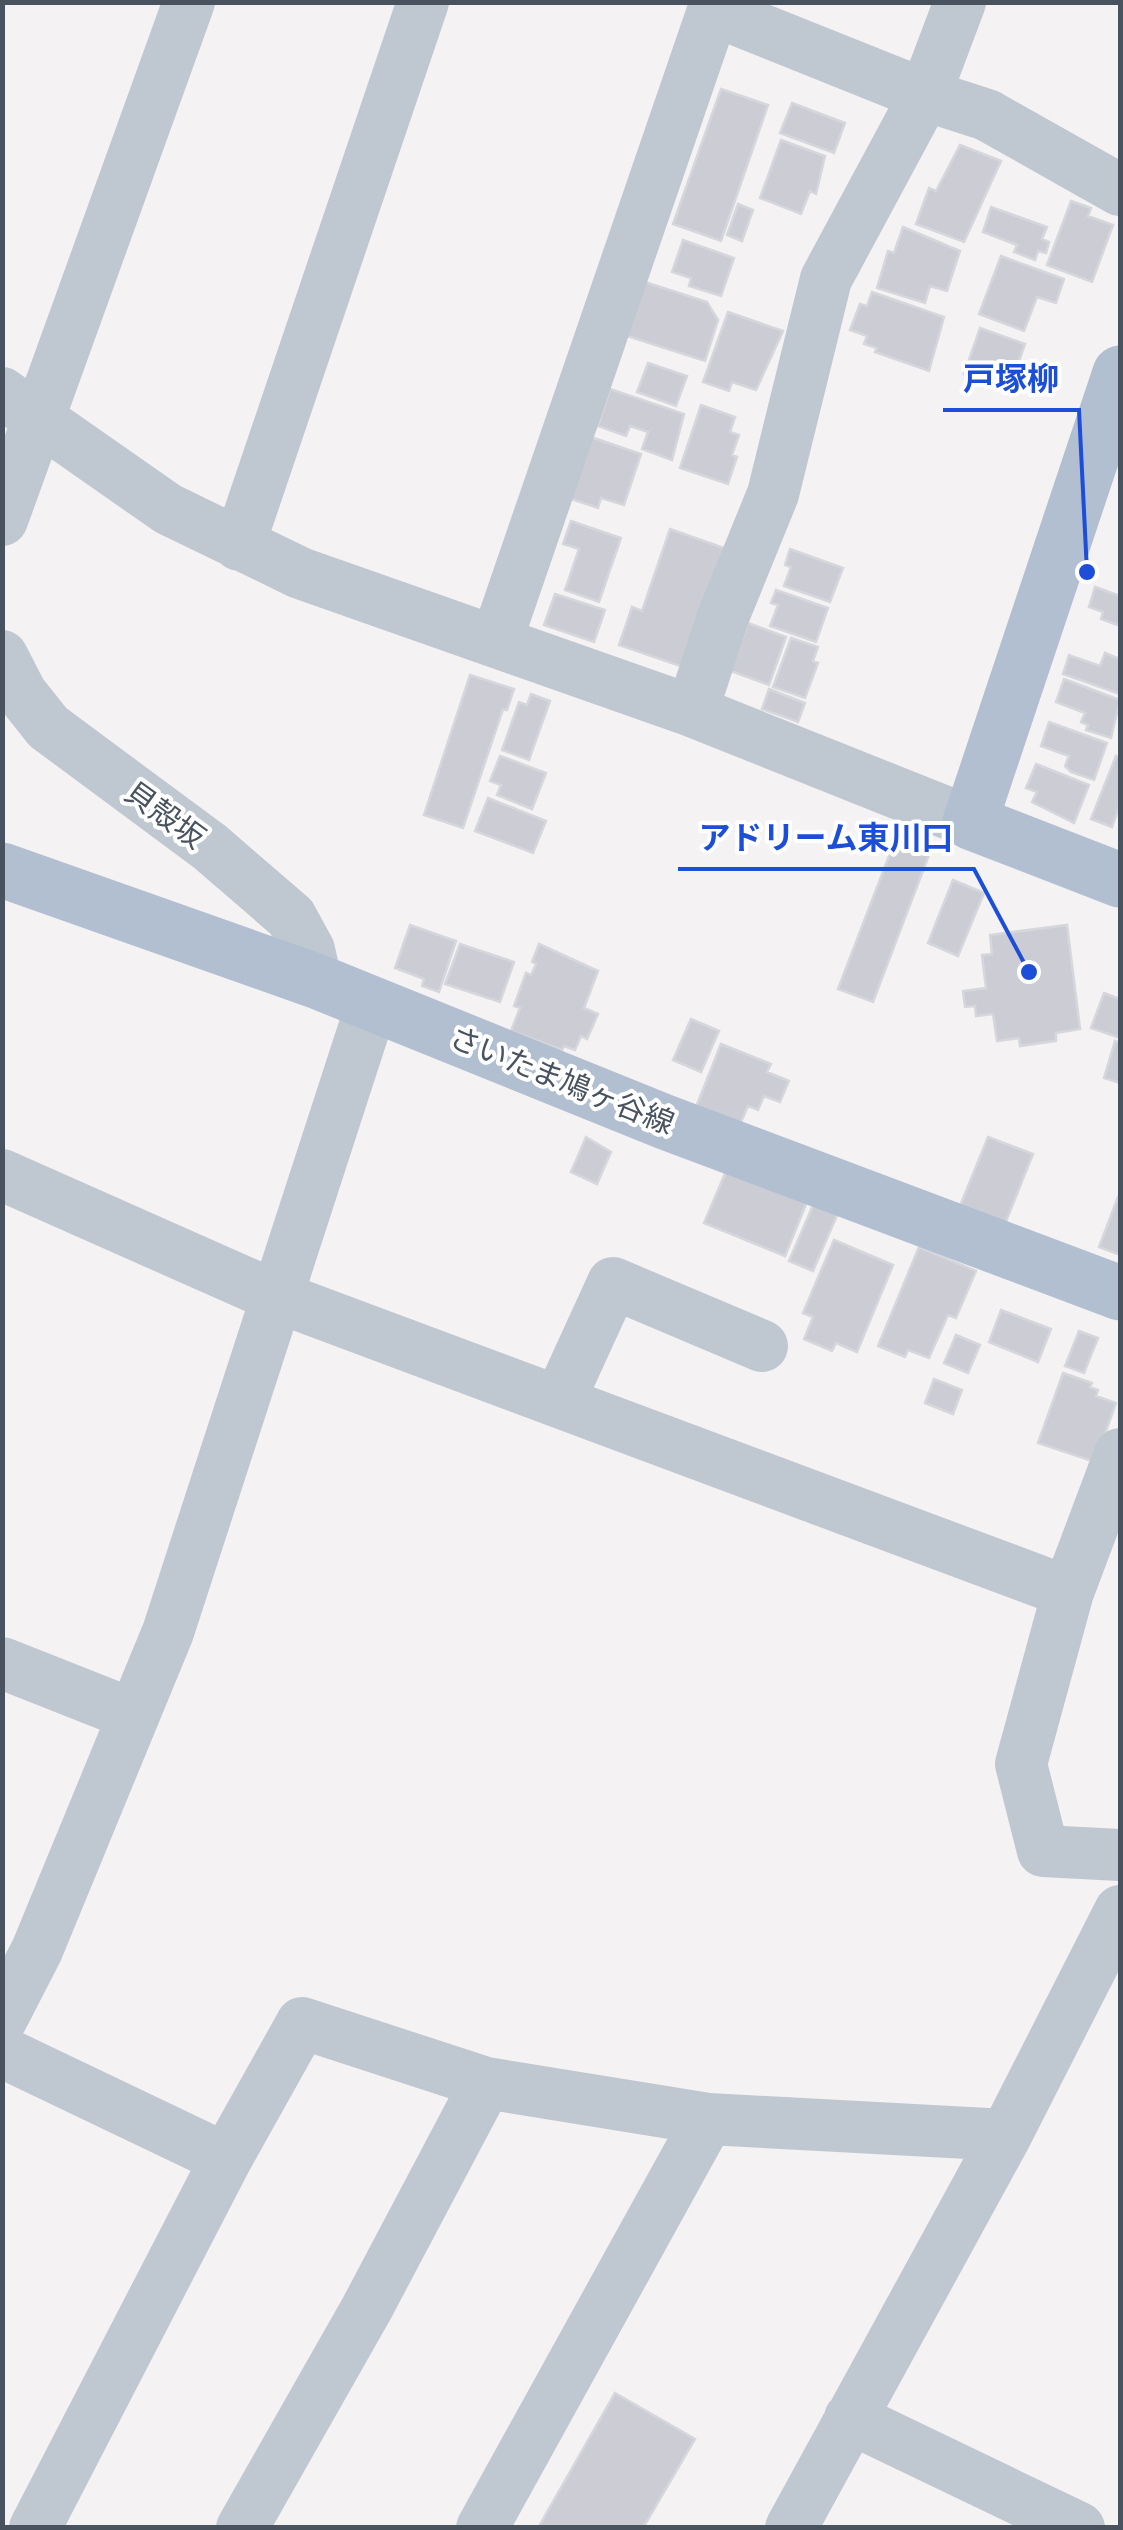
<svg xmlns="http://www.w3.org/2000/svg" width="1123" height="2530" font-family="'DM Sans','Noto Sans JP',sans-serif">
<rect width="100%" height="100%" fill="#f4f2f2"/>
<!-- building -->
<path fill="#cccdd4" stroke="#d6d7dd" stroke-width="2.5" d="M721 89 768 105 721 241 673 224Z
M792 103 845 123 834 153 780 133Z
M781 140 825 156 816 194 810 191 801 214 760 198Z
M960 145 1001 161 964 242 916 224 929 188 936 191Z
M1071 201 1091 208 1088 216 1113 225 1092 282 1047 265Z
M738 204 753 210 742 241 727 235Z
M991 207 1047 227 1042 239 1049 242 1046 253 1038 251 1035 260 1014 252 1017 245 983 232Z
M903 227 960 251 947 291 930 286 925 303 877 288 888 251 894 253Z
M683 240 734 258 721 296 689 286 691 278 672 272Z
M1001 256 1064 279 1056 303 1037 297 1024 331 979 314Z
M645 282 707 302 718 320 705 361 627 336Z
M872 292 944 317 929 371 875 352 877 348 864 344 867 336 850 330 860 304 867 306Z
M728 312 783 331 756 390 732 382 729 391 703 382Z
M980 328 1025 344 1009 390 964 374Z
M648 363 687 376 676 406 637 392Z
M610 389 684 414 672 460 642 449 648 432 630 426 626 436 598 426Z
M701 405 735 417 730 432 739 435 732 455 737 457 728 484 680 468Z
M591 437 641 454 624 505 601 498 598 508 571 499Z
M571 521 621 538 599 602 565 590 579 549 563 544Z
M670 529 724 548 683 667 619 645 632 607 642 611Z
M790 549 843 568 830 602 784 586 791 567 785 565Z
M1095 587 1120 596V626L1101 619 1103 612 1089 607Z
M776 590 828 608 816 642 770 626 778 605 771 603Z
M555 594 605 610 594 642 544 625Z
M748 623 786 637 769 685 731 671Z
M791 638 818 647 813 661 818 663 805 698 773 687Z
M1105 653 1120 659V694L1063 674 1069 655 1100 666Z
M470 675 514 689 507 710 503 709 463 828 424 815Z
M1064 679 1120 700 1111 738 1086 730 1088 725 1081 722 1085 713 1056 702Z
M769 689 805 703 798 722 762 709Z
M531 694 550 701 529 760 502 750 519 702 527 705Z
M1049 722 1107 743 1094 780 1071 772 1065 766 1069 756 1041 746Z
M500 756 546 773 532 809 497 795 501 785 490 781Z
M1116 756 1120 758V804L1112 827 1091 819Z
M1036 764 1089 785 1074 823 1032 802 1037 792 1026 788Z
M488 798 546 821 533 853 475 831Z
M897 835 932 847 873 1002 838 989Z
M953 880 984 893 958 956 928 943Z
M410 925 456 941 439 992 422 986 424 979 395 968Z
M1067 925 1080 1029 1056 1033V1041L1020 1046 1019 1038 997 1041 993 1014 976 1016 975 1006 965 1007 963 991 986 988 982 955 992 954 990 935Z
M460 944 514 962 500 1002 445 984Z
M539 944 598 971 584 1008 598 1014 587 1039 581 1036 575 1050 564 1046 562 1050 511 1031 520 1008 514 1006 526 973 531 975 536 964 532 962Z
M1104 993 1120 999V1038L1091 1028Z
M691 1019 719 1031 701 1072 673 1060Z
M1115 1041 1120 1043V1083L1104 1078Z
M721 1044 771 1064 767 1072 789 1081 780 1102 764 1096 758 1110 748 1106 738 1129 694 1112Z
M586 1137 611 1152 597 1184 571 1172Z
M988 1137 1033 1154 1005 1224 960 1206Z
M727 1169 807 1202 785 1256 704 1223Z
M1118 1197 1120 1198V1255L1099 1247Z
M814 1203 838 1213 813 1271 789 1261Z
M834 1240 893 1265 857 1352 836 1343 832 1351 804 1339 813 1317 803 1313Z
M919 1247 976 1271 956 1318 948 1315 929 1358 908 1350 905 1357 878 1346Z
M1001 1310 1051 1329 1038 1362 989 1342Z
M1079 1331 1098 1338 1084 1373 1065 1366Z
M956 1335 980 1345 968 1373 944 1363Z
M1063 1373 1092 1383 1090 1387 1098 1390 1096 1396 1116 1403 1095 1462 1038 1443Z
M934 1379 962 1390 953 1414 925 1403Z
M615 2393 695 2439 643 2528H538Z"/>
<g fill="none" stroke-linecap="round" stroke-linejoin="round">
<!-- minor -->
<path stroke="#bfc8d1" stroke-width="52" d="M713 10 925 95 987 115 1120 190
M2 393 168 509 300 573 692 711 970 822
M2 520 189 2
M239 545 423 2
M496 642 716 2
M2 656 21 693 48 727 210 847 291 917 309 950 316 981
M692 711 723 617 773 494 826 279 925 95 960 2
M2 1175 275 1296 1068 1592
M559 1401 613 1283 762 1346
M1120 1454 1068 1592 1021 1764 1043 1851 1120 1855
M2 1663 131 1714
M2 2018 37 1950 168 1632 372 1004
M2 2052 226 2159 302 2023 486 2083 708 2119 1006 2135
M850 2418 1079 2528
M35 2528 226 2159
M242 2528 367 2308 486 2083
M482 2528 708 2119
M791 2528 1006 2135 1120 1911"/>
<!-- major -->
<path stroke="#b1bfd1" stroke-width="55" d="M1120 373 970 822 1120 880
M2 870 316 981 665 1122 1120 1293"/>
</g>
<g text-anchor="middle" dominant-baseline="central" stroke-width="8" stroke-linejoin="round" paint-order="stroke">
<!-- street labels -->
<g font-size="30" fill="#495360" stroke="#fff">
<text transform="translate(165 815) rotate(36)">貝殻坂</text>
<text transform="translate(562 1080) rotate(22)">さいたま鳩ヶ谷線</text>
</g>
</g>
<!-- callouts -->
<path fill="none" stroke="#1d4ed8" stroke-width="4" d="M1087 572L1079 410H943M1029 972L974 869H678"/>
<g fill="#1d4ed8" stroke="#fff" stroke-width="4">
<circle cx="1087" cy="572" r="10"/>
<circle cx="1029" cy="972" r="10"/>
</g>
<g font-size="32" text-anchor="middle" font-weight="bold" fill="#1d4ed8" stroke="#fff" stroke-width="8" stroke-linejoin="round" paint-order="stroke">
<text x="1011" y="390">戸塚柳</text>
<text x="826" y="849">アドリーム東川口</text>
</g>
<!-- border -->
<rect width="1123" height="2530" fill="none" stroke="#495360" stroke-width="10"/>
</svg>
